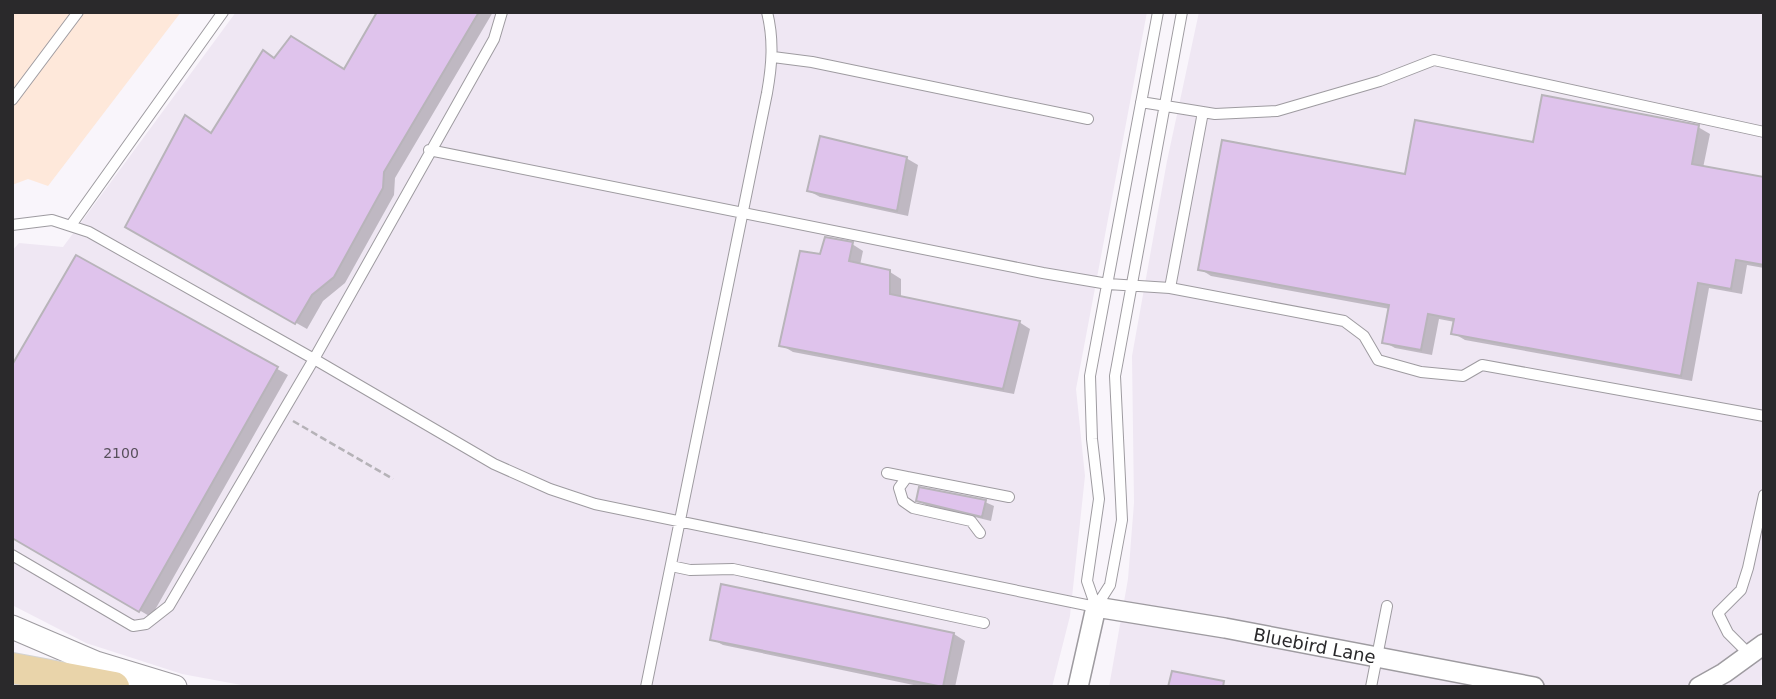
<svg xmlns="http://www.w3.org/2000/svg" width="1776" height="699" font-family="'DejaVu Sans',sans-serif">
<rect width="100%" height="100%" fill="#f9f5fb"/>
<!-- built -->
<path fill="#efe7f3" d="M236 12H1147L1076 389 1085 476 1070 616 1052 687H252L182 674 86 643 12 605V251L19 243 63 247Z
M1199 12H1764V663L1760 687H1109L1128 579 1134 503 1132 356 1167 161Z"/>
<!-- education -->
<path fill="#fee8da" d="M12 12H181L48 186 28 179 12 185Z"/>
<!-- shadow -->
<path fill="#0003" d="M379 12H493L395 178 394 195 345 283 323 301 307 329 127 227 212 135 275 59 344 71Z
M1698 127 1710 134 1703 168 1764 179V268L1747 265 1742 294 1709 288 1692 381 1465 340 1453 333 1455 322 1439 319 1432 355 1395 348 1384 342 1390 309 1211 276 1200 269 1407 176 1535 144Z
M906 158 918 165 908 216 820 197 809 191Z
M852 244 863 251 860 265 890 272 901 279V298L1019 322 1030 329 1014 394 793 352 781 345 821 256Z
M76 257 288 375 151 617 12 536Z
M918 500 985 502 994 506 991 521 926 505Z
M723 586 954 634 965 641 955 687H923L723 645 712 639Z"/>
<!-- building -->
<path fill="#dfc3ec" stroke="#b8b4ba" stroke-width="2" d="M377 12H479L384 172 383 188 334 277 312 295 295 324 125 227 185 115 211 133 263 50 274 58 291 36 344 69Z
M1542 95 1699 125 1692 164 1764 177V265L1736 260 1731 289 1698 283 1681 376 1451 334 1454 319 1428 314 1421 350 1382 343 1389 305 1198 270 1222 140 1405 174 1415 120 1533 142Z
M820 136 907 157 897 211 807 191Z
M825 237 853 242 849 261 890 270V294L1020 321 1003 389 779 346 800 251 820 254Z
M76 255 278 367 139 612 12 538V365Z
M919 487 986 500 982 517 916 501Z
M721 584 954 633 943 687 710 640Z
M1172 671 1224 681 1223 687H1168Z"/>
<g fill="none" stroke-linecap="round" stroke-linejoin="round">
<!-- service casing -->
<g stroke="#9e9ba0" stroke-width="12">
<path id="service" d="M773 57 812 62 1088 119
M12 100 78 12
M1141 102 1215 114 1277 111 1380 81 1434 60 1764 132
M429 150 1043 273 1108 284 1170 288 1344 321 1364 336 1378 360 1421 372 1463 376 1482 365 1764 416
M12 225 52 220 89 232 314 359 494 464 550 489 595 504 1096 607
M71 225 223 12
M1170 288 1203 112
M887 473 907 477
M980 533 971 521 913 508 903 501 899 488 907 477 1009 497
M12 555 133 626 146 624 169 606 314 359 494 39 502 12
M671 566 690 570 733 569 984 623
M1096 607 1110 585 1122 520 1115 376 1182 12
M1096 607 1087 581 1099 499 1092 439 1090 376 1158 12
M1749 654 1728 633 1718 613 1741 590 1748 568 1764 495
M646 687 767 93C772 65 774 40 767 12
M1371 687 1387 606"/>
</g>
<!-- minor casing -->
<g stroke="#9e9ba0" stroke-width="22">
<g id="minor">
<path id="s1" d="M1078 687 1096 607 1225 628 1534 687"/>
<path d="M1699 687 1724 673 1764 644"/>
</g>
</g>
<!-- tertiary casing -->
<g stroke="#9e9ba0" stroke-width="25">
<path id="tertiary" d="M12 627 96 663 175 687"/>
</g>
<!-- primary casing -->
<g stroke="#d4d4d5" stroke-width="32">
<path id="primary" d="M12 668 114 687"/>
</g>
<!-- path -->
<path stroke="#b5b2b7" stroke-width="2.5" stroke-dasharray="7 3.5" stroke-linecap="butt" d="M293 421 393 479"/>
<!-- service -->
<use href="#service" stroke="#fff" stroke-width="10"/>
<!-- minor -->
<use href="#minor" stroke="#fff" stroke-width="19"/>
<!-- tertiary -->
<use href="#tertiary" stroke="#fff" stroke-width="23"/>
<!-- primary -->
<use href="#primary" stroke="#e9d4aa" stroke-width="30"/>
</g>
<g text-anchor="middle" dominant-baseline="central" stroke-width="6" stroke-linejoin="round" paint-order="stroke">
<!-- number labels -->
<g font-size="14" fill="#57505b">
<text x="121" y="453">2100</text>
</g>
<!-- street labels -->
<g font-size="18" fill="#2a292b" stroke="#fff">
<text stroke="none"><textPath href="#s1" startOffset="304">Bluebird Lane</textPath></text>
</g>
</g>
<!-- border -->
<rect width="1776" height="699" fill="none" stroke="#2a292b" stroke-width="28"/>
</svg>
